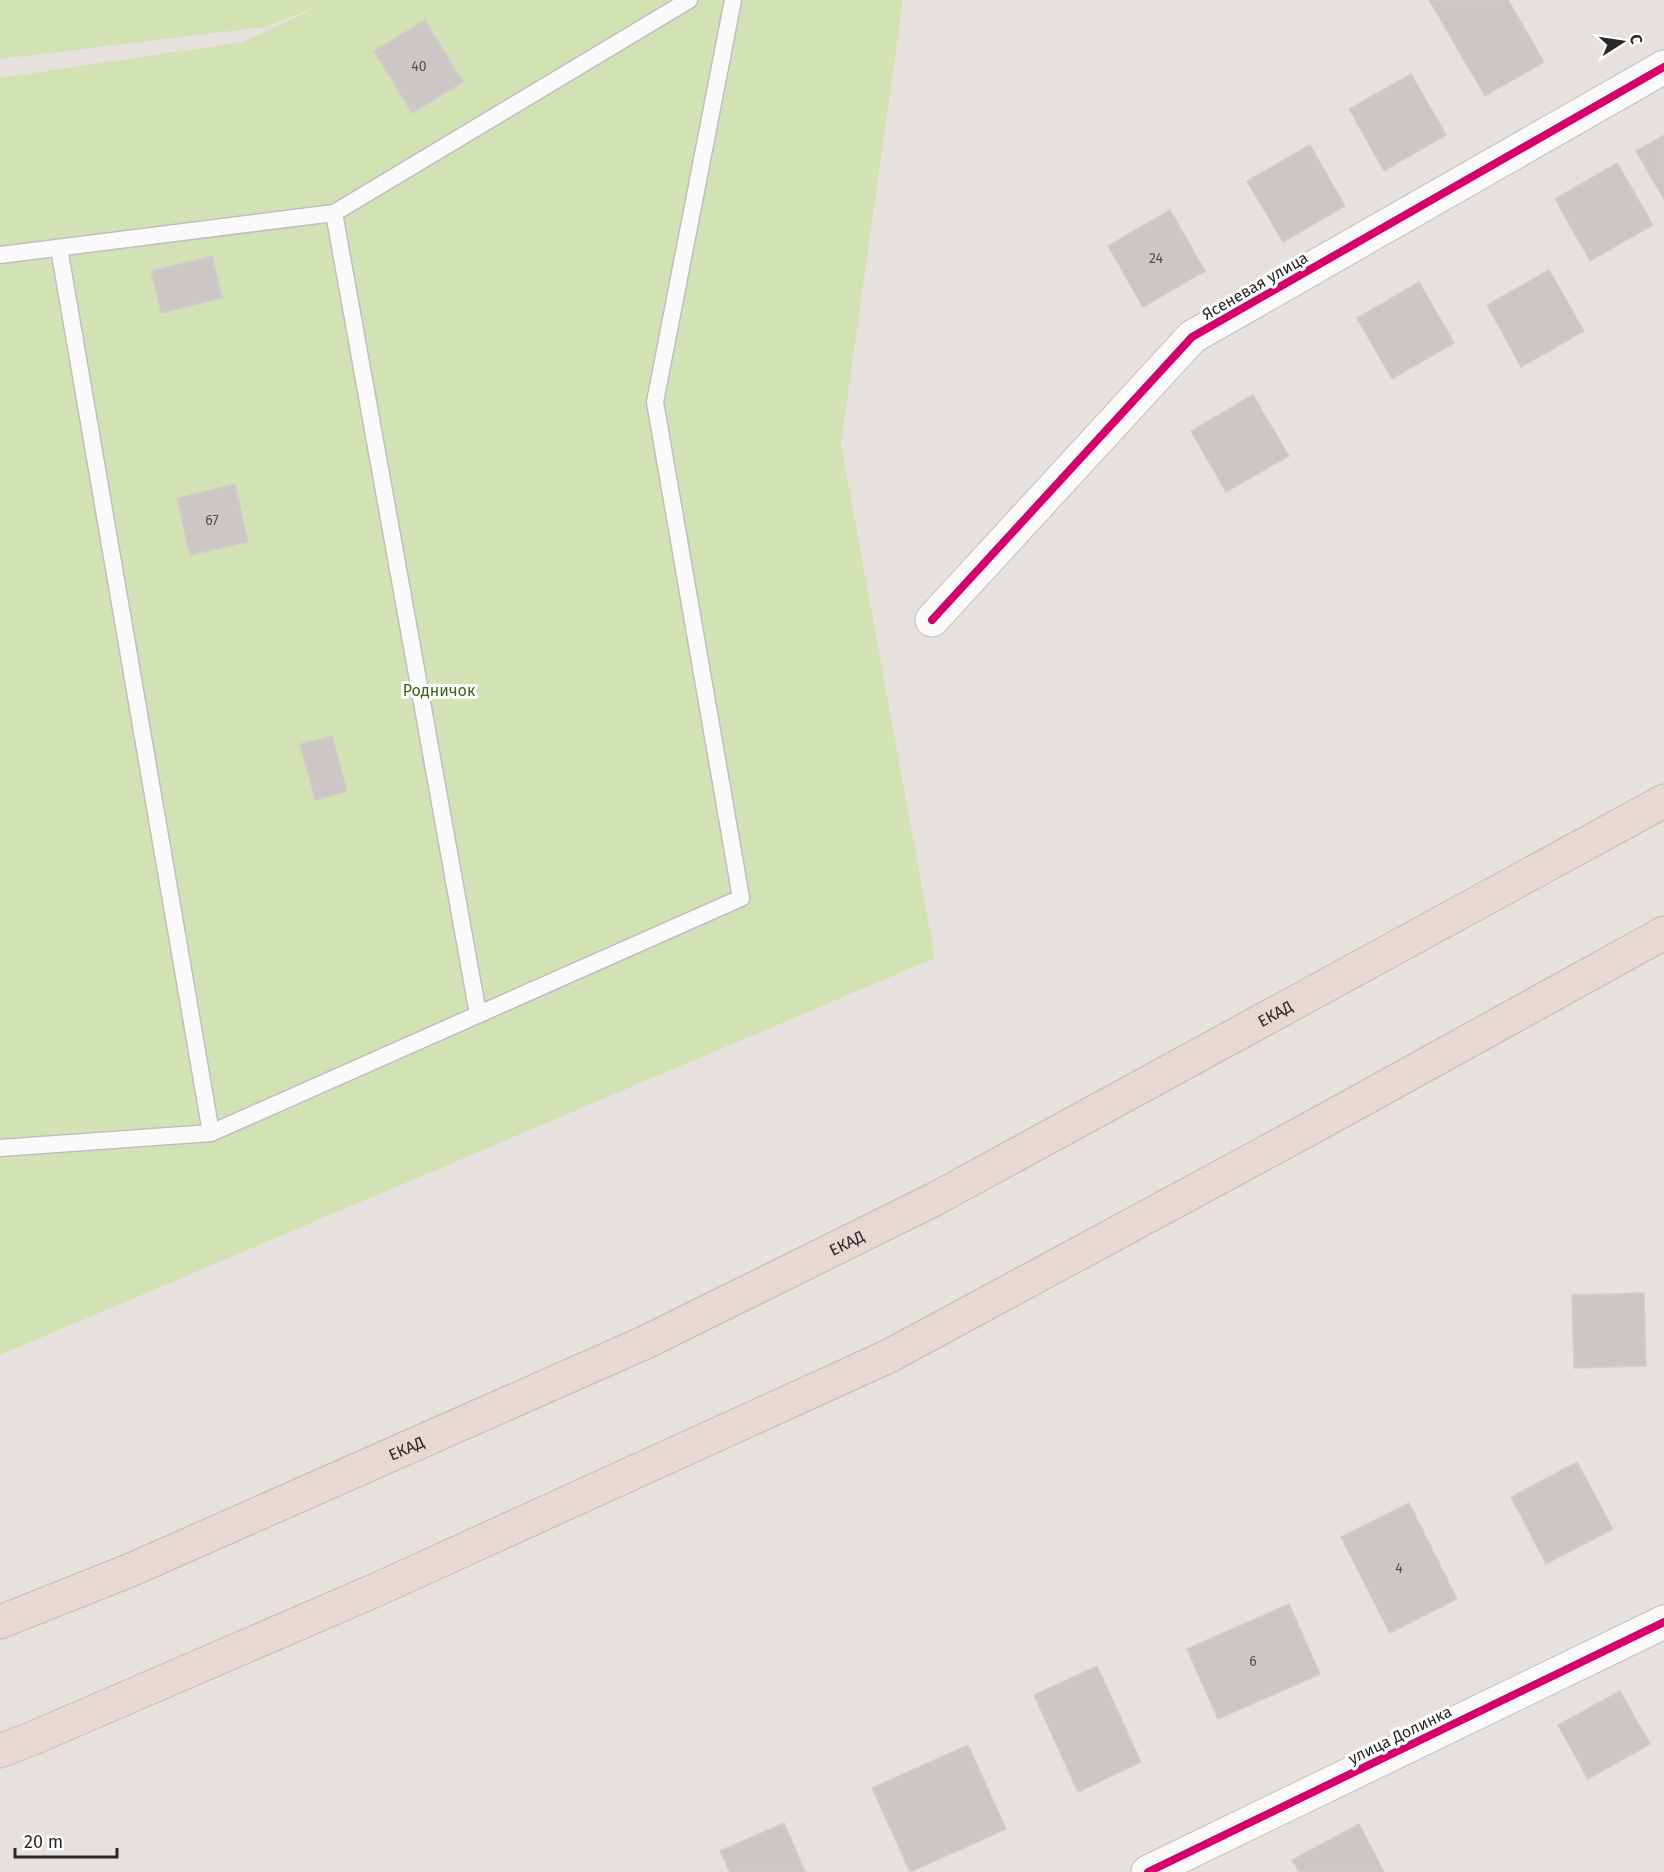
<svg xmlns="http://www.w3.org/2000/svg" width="1664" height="1872" font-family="'Fira Sans',sans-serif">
<rect width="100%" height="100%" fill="#e7e1dd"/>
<!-- green -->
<path fill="#d2e2b5" d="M0 0H903L841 444 935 958 0 1355V78L243 42 321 5 265 27 0 59Z"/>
<!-- building -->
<path fill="#ccc7c4" stroke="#d2cdc9" stroke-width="1.5" d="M1429 0H1508L1544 62 1485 96Z
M425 20 463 82 412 113 374 51Z
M1411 74 1446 135 1384 171 1349 109Z
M1664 135V199L1636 151Z
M1310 145 1345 206 1283 242 1247 181Z
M1617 163 1653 225 1590 261 1555 199Z
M1170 210 1205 271 1143 307 1108 246Z
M212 256 222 298 161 313 151 271Z
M1549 270 1584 331 1521 367 1487 305Z
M1419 282 1454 343 1392 379 1357 318Z
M1253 395 1289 456 1226 492 1191 431Z
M235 484 248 542 190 555 177 498Z
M332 736 347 791 315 800 300 744Z
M1644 1293 1646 1366 1574 1368 1572 1295Z
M1577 1462 1613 1529 1546 1564 1511 1497Z
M1409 1503 1457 1599 1390 1633 1341 1537Z
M1289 1604 1320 1674 1218 1719 1187 1649Z
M1097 1666 1141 1762 1078 1792 1034 1695Z
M1620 1691 1650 1744 1588 1779 1558 1725Z
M968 1745 1006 1829 910 1872 872 1788Z
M784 1823 805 1872H730L720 1851Z
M1359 1824 1384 1872H1299L1292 1860Z"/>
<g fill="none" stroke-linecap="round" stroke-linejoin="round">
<!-- lane casing -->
<g stroke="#c0bfbf" stroke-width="19">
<path id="lane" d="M334 213 478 1014
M0 255 334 213 689 0
M211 1133 741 898 655 402 733 0
M0 1148 211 1133 59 248"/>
</g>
<!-- street casing -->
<g stroke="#c0bfbf" stroke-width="35">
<path id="street" d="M932 620 1192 337 1664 67
M1148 1872 1664 1622"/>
</g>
<!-- highway casing -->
<g stroke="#bfbdbc" stroke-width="35">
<g id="highway">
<path id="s1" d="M0 1622 133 1569 646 1342 935 1199 1664 801"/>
<path d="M0 1751 31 1739 378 1589 889 1356 1311 1128 1664 933"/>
</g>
</g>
<!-- lane -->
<use href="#lane" stroke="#fbfafa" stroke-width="16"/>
<!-- street -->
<use href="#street" stroke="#fbfafa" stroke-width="33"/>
<!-- highway -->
<use href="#highway" stroke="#e8d7d2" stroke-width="33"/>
<!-- cycleway casing -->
<g stroke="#fff" stroke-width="11">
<path id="cycleway" d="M932 620 1192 337 1664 67
M1148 1872 1664 1622"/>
</g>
<!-- cycleway -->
<use href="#cycleway" stroke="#d6006c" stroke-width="8"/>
</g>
<g text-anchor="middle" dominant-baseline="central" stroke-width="6" stroke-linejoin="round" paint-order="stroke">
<!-- number labels -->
<g font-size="14" fill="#535251">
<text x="419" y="66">40</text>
<text x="1156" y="258">24</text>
<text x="212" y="520">67</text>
<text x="1399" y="1568">4</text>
<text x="1253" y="1661">6</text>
</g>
<!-- street labels -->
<g font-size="16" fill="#282828" stroke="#fff">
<text transform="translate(1255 286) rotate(-30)">Ясеневая улица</text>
<text stroke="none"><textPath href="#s1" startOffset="1414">ЕКАД</textPath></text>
<text stroke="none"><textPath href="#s1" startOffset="928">ЕКАД</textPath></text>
<text stroke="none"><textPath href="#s1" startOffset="442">ЕКАД</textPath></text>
<text transform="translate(1400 1735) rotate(-26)">улица Долинка</text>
</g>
<!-- park labels -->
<g font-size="16" fill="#386519" stroke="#fff">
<text x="439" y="690">Родничок</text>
</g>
</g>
<!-- north arrow -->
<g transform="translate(1622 42) rotate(78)" stroke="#ffffff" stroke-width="4.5" paint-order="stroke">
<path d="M0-4.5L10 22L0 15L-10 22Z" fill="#282828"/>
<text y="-9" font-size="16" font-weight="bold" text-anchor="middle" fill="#282828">С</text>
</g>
<!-- scale -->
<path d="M15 1848v9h102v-9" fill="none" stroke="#282828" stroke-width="3"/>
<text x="24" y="1848" font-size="18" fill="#282828" stroke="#ffffff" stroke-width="4.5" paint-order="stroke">20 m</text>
</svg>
